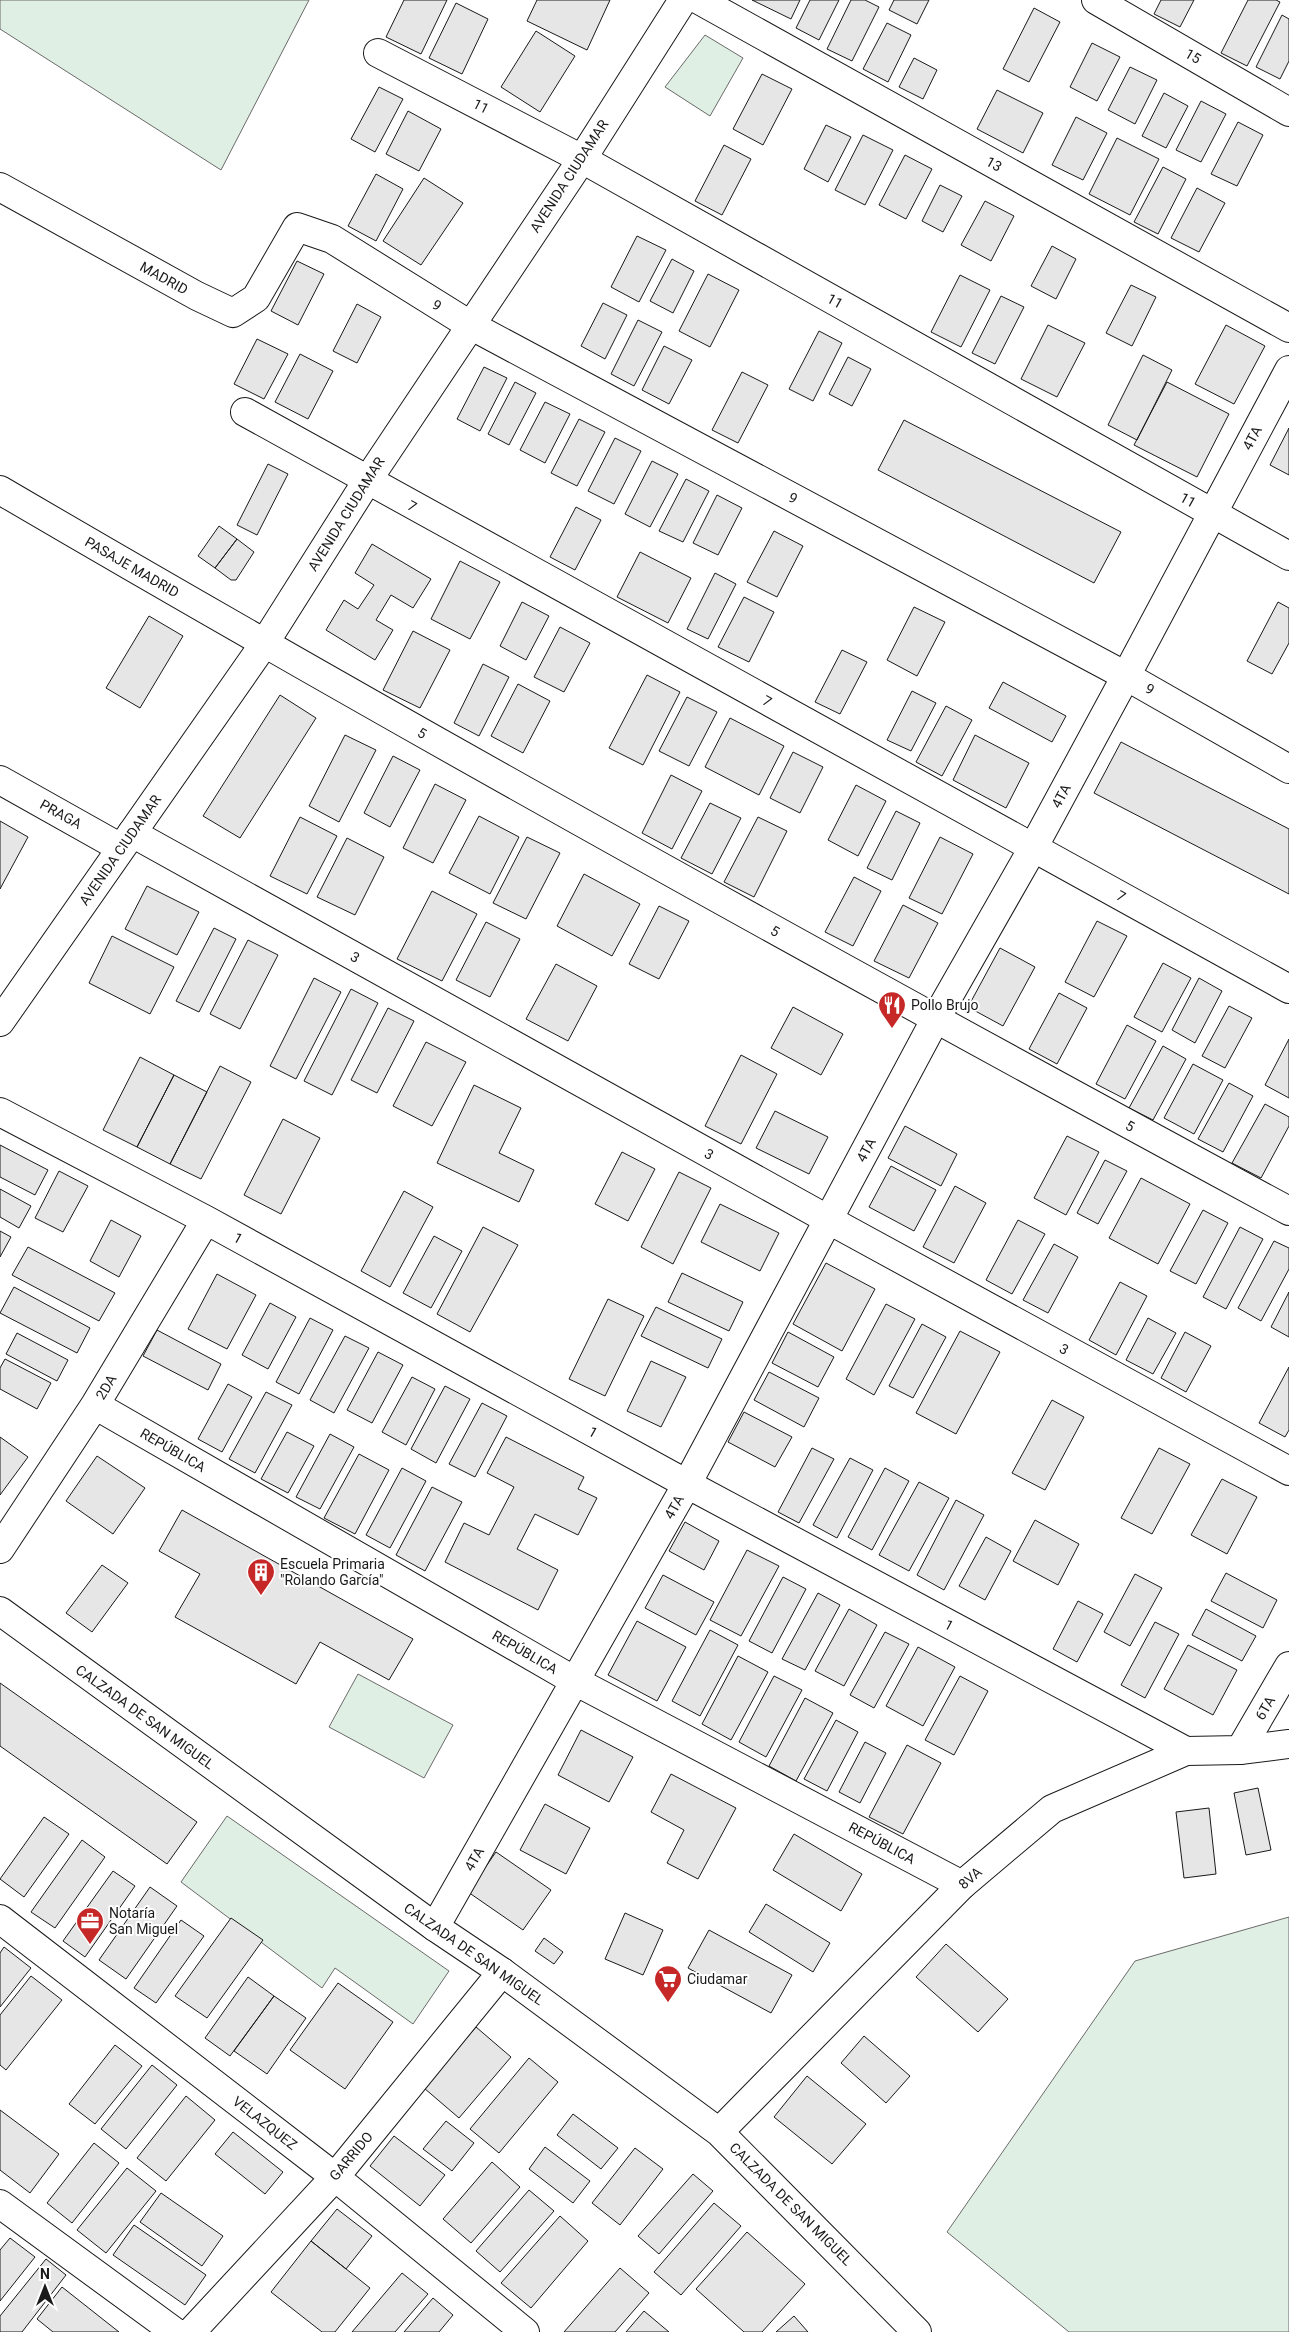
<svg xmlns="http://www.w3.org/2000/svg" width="1289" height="2332" font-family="Roboto,sans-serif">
<rect width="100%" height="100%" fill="#fff"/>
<!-- green -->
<path fill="#e0efe3" stroke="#6a6a6a" d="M0 0H309L221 170 0 29Z
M705 35 743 58 710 116 665 87Z
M358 1674 453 1725 424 1778 329 1727Z
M227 1816 449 1971 413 2024 335 1968 322 1988 181 1882Z
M1289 1917V2332H1069L947 2232 1135 1961Z"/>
<!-- building -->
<path fill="#e6e6e6" stroke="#1a1a1a" d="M404 0H447L421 54 386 37Z
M537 0H610L587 50 527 21Z
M752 0H800L791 19Z
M810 0H839L819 40 796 28Z
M851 0H865L879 7 852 61 827 49Z
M894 0H929L917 24 889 10Z
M1161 0H1194L1180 27 1154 14Z
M1248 0H1276L1280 2 1247 66 1221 53Z
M456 3 488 19 462 74 429 58Z
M1034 8 1060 22 1029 82 1003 69Z
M1282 15 1289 19V61L1280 79 1256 67Z
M887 23 911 35 888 82 863 69Z
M536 31 575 56 540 112 501 87Z
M1092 43 1120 57 1097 101 1070 87Z
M914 58 937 70 923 99 899 87Z
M1130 67 1157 80 1135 124 1108 110Z
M762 74 792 89 763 145 733 129Z
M379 87 403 99 375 152 351 139Z
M997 90 1043 113 1023 153 977 129Z
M1164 93 1188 106 1166 148 1142 136Z
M1201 101 1226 114 1201 162 1176 150Z
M408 111 441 129 419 171 386 154Z
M1076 117 1107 133 1083 180 1052 165Z
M1238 122 1263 135 1237 186 1211 174Z
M826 125 851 137 828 182 804 169Z
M863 135 893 150 865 205 835 190Z
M1117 138 1159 159 1130 215 1089 194Z
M724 145 751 159 722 215 695 201Z
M905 155 932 169 906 219 879 205Z
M1163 167 1186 179 1158 234 1134 222Z
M376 174 403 189 376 241 348 226Z
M424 178 463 203 421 265 383 241Z
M940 185 962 196 943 232 922 221Z
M1197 188 1225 203 1199 252 1171 238Z
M985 201 1014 216 991 261 961 245Z
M637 236 666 250 639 302 611 287Z
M1052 246 1076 259 1056 299 1031 286Z
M672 259 694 271 673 313 650 301Z
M297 261 324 274 298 325 271 311Z
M708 274 739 290 710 347 679 331Z
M960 275 990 290 961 347 931 332Z
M1131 285 1156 297 1132 346 1106 333Z
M1001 296 1024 307 995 364 972 353Z
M603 303 627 315 605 359 581 346Z
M357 304 381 317 357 363 333 351Z
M638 320 662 332 634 386 611 374Z
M1048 325 1085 343 1057 397 1021 379Z
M1226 325 1265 346 1234 404 1195 384Z
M819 331 842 343 813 401 789 389Z
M257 339 288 354 264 399 234 384Z
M664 346 692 360 669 404 642 390Z
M300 354 333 371 308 419 275 402Z
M1143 355 1172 370 1137 440 1108 425Z
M848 357 871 369 852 406 829 394Z
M484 367 507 378 480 431 457 419Z
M742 372 768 385 738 443 712 430Z
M515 382 536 393 509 445 488 434Z
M1167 382 1229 414 1197 477 1134 445Z
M545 402 570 414 545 463 520 450Z
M579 419 605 432 577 486 551 473Z
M904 420 1121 532 1094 583 878 470Z
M1289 428V475L1270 465Z
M615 438 641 451 614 504 588 491Z
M652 461 678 474 650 527 625 514Z
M268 464 288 474 257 535 237 525Z
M686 479 709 491 683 542 659 531Z
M717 495 742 508 718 555 693 543Z
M576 507 601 520 575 570 550 557Z
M219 526 237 539 215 568 198 556Z
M774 531 803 546 777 597 747 582Z
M237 539 254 552 236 580H231L215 568Z
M372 544 431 579 413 608 391 595 376 620 393 630 375 660 326 630 344 600 358 609 374 585 355 573Z
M640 552 691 578 668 623 617 597Z
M460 561 500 582 470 639 431 619Z
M715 573 736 584 708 639 687 629Z
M744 597 774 612 749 662 718 647Z
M522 602 549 616 526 660 500 646Z
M1278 602 1289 608V643L1272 674 1247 661Z
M914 607 945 622 917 676 887 660Z
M149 616 183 636 140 708 106 688Z
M560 627 590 643 564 692 534 677Z
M413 631 450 650 420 708 383 690Z
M842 650 867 662 840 714 815 702Z
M483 664 509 677 479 736 454 723Z
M647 675 680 692 643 765 609 748Z
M1003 682 1066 716 1052 742 989 708Z
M518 684 550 701 523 753 491 736Z
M912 691 936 703 911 751 887 740Z
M280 695 316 718 240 838 203 816Z
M687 697 717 712 689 766 659 751Z
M946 706 972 720 942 776 916 762Z
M730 718 784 746 759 795 705 767Z
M345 735 376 750 339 822 309 806Z
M975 735 1029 763 1006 808 953 780Z
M1121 742 1289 829V894L1094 793Z
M793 752 823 767 800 813 770 798Z
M393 756 420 770 390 827 364 813Z
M671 775 702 791 672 849 642 833Z
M435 784 466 800 433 863 403 848Z
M856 785 886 801 858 856 828 840Z
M710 803 741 818 712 874 681 858Z
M896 811 920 823 892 880 867 868Z
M479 816 519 837 490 894 449 873Z
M300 817 337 836 307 894 270 876Z
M758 817 787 831 754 897 724 882Z
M0 821 28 837 0 889Z
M527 837 560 853 526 919 493 903Z
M940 837 973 854 942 914 909 898Z
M347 838 384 857 355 915 317 897Z
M584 874 640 904 612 956 557 926Z
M854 877 881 891 853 946 825 932Z
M147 886 199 912 177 955 125 929Z
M432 891 477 914 442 981 397 959Z
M903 905 938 923 909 978 874 961Z
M659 906 689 921 659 979 629 964Z
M1097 921 1127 936 1094 997 1065 982Z
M486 922 520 939 490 997 456 980Z
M214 928 236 939 199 1012 176 1001Z
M112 936 174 967 150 1014 89 983Z
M248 940 278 955 240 1029 210 1014Z
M1000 948 1035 967 1003 1026 968 1007Z
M1163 963 1191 978 1162 1032 1134 1017Z
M556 964 597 986 568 1041 526 1019Z
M314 978 341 992 296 1079 270 1066Z
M1199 978 1222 991 1195 1043 1172 1030Z
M351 989 378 1003 332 1095 304 1081Z
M1059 993 1087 1008 1057 1064 1029 1049Z
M1229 1006 1252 1018 1225 1068 1202 1056Z
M793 1007 843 1034 821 1075 771 1048Z
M388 1008 414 1021 377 1093 351 1080Z
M1127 1025 1156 1041 1125 1099 1096 1084Z
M1289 1039V1098L1265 1085Z
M426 1042 466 1062 432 1126 393 1106Z
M1163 1046 1186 1059 1153 1120 1129 1108Z
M741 1055 777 1074 741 1144 705 1126Z
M140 1057 174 1075 137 1147 103 1130Z
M1193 1064 1223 1080 1194 1134 1164 1118Z
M220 1066 251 1082 201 1179 170 1164Z
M174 1075 207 1092 170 1164 137 1147Z
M1229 1083 1253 1096 1223 1152 1198 1139Z
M474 1085 521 1108 499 1153 534 1170 519 1202 437 1163Z
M1265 1104 1289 1117V1126L1261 1178 1232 1163Z
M775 1111 828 1137 809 1174 756 1148Z
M283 1119 320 1138 281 1214 244 1195Z
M905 1126 957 1154 941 1186 888 1158Z
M1067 1136 1099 1152 1066 1215 1034 1198Z
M0 1145 48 1170 35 1195 0 1177Z
M622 1152 655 1169 628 1221 595 1204Z
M1105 1160 1127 1171 1098 1224 1077 1213Z
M891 1166 936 1190 914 1231 869 1207Z
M59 1171 88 1186 63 1232 35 1218Z
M679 1172 711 1188 673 1264 641 1247Z
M1141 1178 1190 1204 1158 1264 1109 1238Z
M955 1186 986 1203 954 1263 923 1247Z
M0 1189 31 1206 19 1228 0 1217Z
M404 1191 433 1207 390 1287 361 1271Z
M720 1204 779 1233 760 1271 701 1242Z
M1203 1210 1228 1223 1196 1284 1170 1271Z
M111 1220 141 1236 119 1277 90 1261Z
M1018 1220 1045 1234 1012 1294 986 1280Z
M483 1227 518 1245 470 1332 437 1314Z
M1240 1227 1263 1239 1226 1309 1203 1297Z
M0 1231 11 1237 0 1257Z
M434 1236 462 1251 431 1308 403 1293Z
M1274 1241 1289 1248V1269L1261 1321 1238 1308Z
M1054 1244 1078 1257 1048 1313 1023 1300Z
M28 1247 115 1293 99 1321 12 1275Z
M826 1263 875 1289 842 1351 793 1324Z
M682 1273 743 1302 729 1331 668 1302Z
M217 1274 256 1295 227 1349 188 1329Z
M1120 1282 1147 1296 1116 1355 1089 1340Z
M14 1287 90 1328 77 1353 0 1313Z
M1289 1292V1337L1271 1327Z
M608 1299 644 1316 605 1396 569 1379Z
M270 1303 296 1317 268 1369 242 1355Z
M886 1304 915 1319 874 1395 846 1379Z
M656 1307 722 1339 708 1368 641 1336Z
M310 1318 333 1330 299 1394 276 1382Z
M1148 1318 1176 1333 1153 1374 1126 1360Z
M922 1324 946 1337 913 1398 889 1386Z
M157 1330 221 1364 208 1390 143 1356Z
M960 1331 1000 1352 956 1434 916 1413Z
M788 1332 834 1357 818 1387 772 1363Z
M1185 1332 1211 1346 1186 1392 1161 1378Z
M17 1333 68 1360 57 1381 6 1354Z
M345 1336 369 1348 334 1413 310 1400Z
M378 1352 403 1365 372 1423 347 1410Z
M5 1359 51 1383 37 1409 0 1389V1368Z
M651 1361 686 1377 661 1427 627 1411Z
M1289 1367V1430L1285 1437 1259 1423Z
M769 1372 819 1398 804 1427 754 1400Z
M412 1377 435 1389 406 1445 382 1432Z
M228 1384 252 1397 222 1452 198 1439Z
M445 1386 470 1399 436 1463 411 1449Z
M266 1392 292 1405 255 1473 229 1459Z
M1052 1400 1084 1417 1045 1490 1012 1473Z
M482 1403 507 1416 475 1477 449 1464Z
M744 1412 792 1437 775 1467 728 1442Z
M287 1432 314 1446 288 1493 261 1479Z
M330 1434 354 1447 320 1509 296 1497Z
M0 1437 28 1457 0 1495Z
M506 1437 584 1477 578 1489 597 1498 578 1535 535 1514 517 1549 558 1570 538 1610 445 1562 464 1523 489 1535 514 1487 487 1473Z
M812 1448 834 1459 799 1523 778 1512Z
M1159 1448 1190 1464 1152 1534 1121 1518Z
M359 1454 389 1470 355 1534 324 1518Z
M97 1456 145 1488 113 1534 66 1501Z
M850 1458 873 1470 837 1538 813 1525Z
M402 1468 426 1481 390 1548 366 1535Z
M885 1468 909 1481 872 1550 848 1537Z
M1222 1479 1257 1497 1227 1554 1191 1535Z
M919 1482 949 1498 909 1571 879 1555Z
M432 1487 462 1502 425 1571 396 1555Z
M956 1500 984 1515 944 1590 917 1575Z
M182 1510 413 1639 389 1680 320 1642 296 1684 175 1617 200 1574 159 1551Z
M1035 1520 1079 1544 1058 1585 1013 1561Z
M685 1522 719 1541 704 1570 669 1551Z
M986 1537 1011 1551 985 1600 959 1586Z
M747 1550 779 1566 741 1636 710 1620Z
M102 1565 128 1583 92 1632 66 1613Z
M1226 1573 1277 1600 1263 1628 1211 1601Z
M1135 1574 1162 1588 1130 1646 1104 1632Z
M663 1575 714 1602 696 1635 645 1608Z
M783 1577 806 1589 772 1653 749 1641Z
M818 1593 840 1605 805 1670 782 1659Z
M1078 1601 1103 1614 1077 1662 1053 1649Z
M849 1609 877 1625 844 1686 815 1671Z
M1206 1609 1256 1636 1242 1661 1192 1635Z
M637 1621 686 1647 657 1701 608 1675Z
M1155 1622 1179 1634 1145 1698 1121 1685Z
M710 1630 738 1645 700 1716 672 1701Z
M885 1632 909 1644 874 1708 850 1695Z
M1188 1645 1237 1670 1213 1715 1164 1689Z
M918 1647 955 1667 923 1726 886 1706Z
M738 1656 768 1672 731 1740 702 1724Z
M774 1676 802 1690 766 1757 739 1742Z
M960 1676 988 1691 954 1755 925 1740Z
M0 1683 197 1822 167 1864 0 1746Z
M805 1698 833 1713 796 1781 769 1766Z
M836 1720 858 1732 827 1791 804 1779Z
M581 1730 633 1757 609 1802 558 1775Z
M865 1742 886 1753 860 1803 839 1792Z
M907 1745 941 1763 903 1834 869 1817Z
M671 1774 736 1808 698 1879 667 1863 684 1830 651 1812Z
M1258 1788 1271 1850 1246 1855 1234 1793Z
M545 1804 590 1828 566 1874 520 1850Z
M1209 1808 1216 1874 1184 1878 1176 1812Z
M44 1817 69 1834 24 1897 0 1879Z
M794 1834 862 1874 841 1911 773 1870Z
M82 1840 105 1857 55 1928 31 1912Z
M496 1852 551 1890 523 1930 468 1892Z
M113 1871 135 1886 85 1957 63 1941Z
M150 1887 177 1906 126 1979 99 1960Z
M766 1904 830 1943 813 1972 749 1932Z
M625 1913 663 1930 643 1975 605 1959Z
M231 1918 263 1940 207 2018 175 1996Z
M181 1920 204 1936 156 2003 134 1988Z
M709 1930 792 1975 771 2013 688 1968Z
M544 1938 563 1952 554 1964 535 1951Z
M946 1944 1008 1999 978 2032 916 1977Z
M4 1947 31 1968 0 2007V1953Z
M31 1976 62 2000 6 2070 0 2065V2015Z
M248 1977 274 1996 230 2056 205 2038Z
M338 1983 393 2022 345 2089 290 2050Z
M274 1996 306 2018 267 2074 234 2051Z
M476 2027 511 2057 459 2118 424 2088Z
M864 2036 910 2076 886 2103 841 2063Z
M115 2045 142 2066 95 2124 69 2104Z
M529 2058 558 2082 499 2153 470 2129Z
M152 2065 177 2085 126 2149 101 2129Z
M807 2076 866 2124 832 2164 774 2117Z
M186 2096 215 2120 166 2181 137 2158Z
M0 2110 59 2154 30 2193 0 2170Z
M573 2114 618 2148 601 2169 557 2135Z
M446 2121 474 2143 452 2171 423 2149Z
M233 2132 283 2172 265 2194 215 2154Z
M394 2136 445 2175 420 2206 370 2166Z
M94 2143 119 2163 72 2223 47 2203Z
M545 2147 590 2181 573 2203 529 2169Z
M635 2148 663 2169 620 2225 592 2203Z
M492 2162 520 2187 471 2243 443 2219Z
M127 2168 156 2191 106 2253 77 2230Z
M693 2174 713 2191 659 2254 638 2236Z
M529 2190 554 2211 500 2272 476 2251Z
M161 2193 223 2236 202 2266 140 2222Z
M714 2203 741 2226 681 2295 654 2272Z
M337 2209 372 2236 346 2269 311 2241Z
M560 2216 588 2241 531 2308 501 2283Z
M134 2225 206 2275 185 2305 113 2255Z
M747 2232 805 2284 762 2332H744L696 2289Z
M10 2238 35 2257 0 2301V2250Z
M311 2241 370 2288 335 2332H322L271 2292Z
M46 2259 66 2275 22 2332H0V2316Z
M620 2268 649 2293 615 2332H564Z
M402 2273 428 2294 395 2332H352Z
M62 2287 119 2332H53L37 2319Z
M433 2298 453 2315 439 2332H404Z
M644 2311 669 2332H626Z
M794 2316 808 2332H776Z"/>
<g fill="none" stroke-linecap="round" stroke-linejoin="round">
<!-- street casing -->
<g stroke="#1a1a1a" stroke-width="30">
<path id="street" d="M699 0 1289 328
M1096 0 1289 112
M378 53 582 159 1289 556
M0 187 197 296 233 313 256 298 297 227 332 239 470 325 1126 676 1289 769
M245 412 1289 989
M0 490C425 739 856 977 1289 1211
M132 833 829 1220 1289 1471
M0 1112 206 1220 687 1484 1186 1751
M95 1405 575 1681 962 1885
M0 1549 95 1405 206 1220
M1240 1750 1289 1666
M0 1919 335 2177 525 2332
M435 1927 687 1484 935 1020 1033 848 1126 676 1289 370
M0 2204 175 2332
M191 2332 335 2177 502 1972"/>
</g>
<!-- secondary casing -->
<g stroke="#1a1a1a" stroke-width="30">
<path id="secondary" d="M0 780 121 848
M0 1022 264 644 367 481 582 159 683 0
M0 1611 435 1927 502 1972 719 2132 917 2332
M719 2132 962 1885 1052 1809 1186 1751 1240 1750 1289 1744"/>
</g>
<!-- street -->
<use href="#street" stroke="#fff" stroke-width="28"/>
<!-- secondary -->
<use href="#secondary" stroke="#fff" stroke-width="28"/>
</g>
<!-- icons -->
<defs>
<g id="restaurant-pin" transform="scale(1.4375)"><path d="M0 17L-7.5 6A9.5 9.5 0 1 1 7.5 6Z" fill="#c62828" stroke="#fff"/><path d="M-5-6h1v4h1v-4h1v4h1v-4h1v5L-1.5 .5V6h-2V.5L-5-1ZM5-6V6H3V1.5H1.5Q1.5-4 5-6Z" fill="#fff"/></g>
<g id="building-pin" transform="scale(1.4375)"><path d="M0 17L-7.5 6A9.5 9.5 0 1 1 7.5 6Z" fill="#c62828" stroke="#fff"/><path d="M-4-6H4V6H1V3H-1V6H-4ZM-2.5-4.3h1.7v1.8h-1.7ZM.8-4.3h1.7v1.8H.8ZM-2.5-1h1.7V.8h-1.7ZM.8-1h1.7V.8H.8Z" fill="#fff"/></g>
<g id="office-pin" transform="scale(1.4375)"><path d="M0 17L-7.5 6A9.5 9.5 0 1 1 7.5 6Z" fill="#c62828" stroke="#fff"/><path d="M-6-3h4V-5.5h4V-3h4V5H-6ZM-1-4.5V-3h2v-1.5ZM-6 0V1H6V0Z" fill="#fff"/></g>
<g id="supermarket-pin" transform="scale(1.4375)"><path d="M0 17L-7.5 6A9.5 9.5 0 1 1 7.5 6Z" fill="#c62828" stroke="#fff"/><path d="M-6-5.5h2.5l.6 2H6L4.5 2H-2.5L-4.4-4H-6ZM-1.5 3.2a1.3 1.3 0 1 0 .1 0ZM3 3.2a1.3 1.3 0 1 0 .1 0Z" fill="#fff"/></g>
</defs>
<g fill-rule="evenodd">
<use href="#restaurant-pin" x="892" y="1005"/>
<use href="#building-pin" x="261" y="1572"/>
<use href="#office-pin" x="90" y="1921"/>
<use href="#supermarket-pin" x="668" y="1979"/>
</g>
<g text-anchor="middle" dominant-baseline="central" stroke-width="4" stroke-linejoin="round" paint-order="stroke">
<!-- street labels -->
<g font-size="14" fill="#1a1a1a" stroke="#fff">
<text transform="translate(1193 56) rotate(30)">15</text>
<text transform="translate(481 106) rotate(27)">11</text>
<text transform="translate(994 164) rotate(29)">13</text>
<text transform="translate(569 176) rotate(-57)">AVENIDA CIUDAMAR</text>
<text transform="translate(164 278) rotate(29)">MADRID</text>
<text transform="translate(835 301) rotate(29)">11</text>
<text transform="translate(437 305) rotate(32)">9</text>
<text transform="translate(1252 438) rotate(-62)">4TA</text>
<text transform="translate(793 498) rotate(28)">9</text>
<text transform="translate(1188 500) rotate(29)">11</text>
<text transform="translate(412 506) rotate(29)">7</text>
<text transform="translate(346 514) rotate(-58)">AVENIDA CIUDAMAR</text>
<text transform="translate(132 567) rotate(30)">PASAJE MADRID</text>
<text transform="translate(1150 689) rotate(30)">9</text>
<text transform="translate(767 701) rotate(29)">7</text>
<text transform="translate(422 733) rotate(29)">5</text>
<text transform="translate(1061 796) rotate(-62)">4TA</text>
<text transform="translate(61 814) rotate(29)">PRAGA</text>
<text transform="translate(120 850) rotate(-55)">AVENIDA CIUDAMAR</text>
<text transform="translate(1121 896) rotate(29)">7</text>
<text transform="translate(775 931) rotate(29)">5</text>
<text transform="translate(355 957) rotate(29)">3</text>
<text transform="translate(1130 1126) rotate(28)">5</text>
<text transform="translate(866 1150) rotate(-62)">4TA</text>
<text transform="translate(709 1154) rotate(29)">3</text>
<text transform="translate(238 1238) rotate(29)">1</text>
<text transform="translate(1064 1349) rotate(29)">3</text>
<text transform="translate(106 1387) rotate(-59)">2DA</text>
<text transform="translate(593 1432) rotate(29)">1</text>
<text transform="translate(173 1450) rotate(30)">REPÚBLICA</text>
<text transform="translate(674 1507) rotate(-61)">4TA</text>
<text transform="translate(949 1625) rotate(28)">1</text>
<text transform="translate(525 1652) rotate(30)">REPÚBLICA</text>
<text transform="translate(1265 1708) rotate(-60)">6TA</text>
<text transform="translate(145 1717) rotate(36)">CALZADA DE SAN MIGUEL</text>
<text transform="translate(882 1843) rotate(28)">REPÚBLICA</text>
<text transform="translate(474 1859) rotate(-60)">4TA</text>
<text transform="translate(970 1878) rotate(-41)">8VA</text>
<text transform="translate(474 1954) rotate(35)">CALZADA DE SAN MIGUEL</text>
<text transform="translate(265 2123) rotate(38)">VELAZQUEZ</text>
<text transform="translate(351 2156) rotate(-50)">GARRIDO</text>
<text transform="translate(791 2204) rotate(45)">CALZADA DE SAN MIGUEL</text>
</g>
<!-- poi labels -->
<g font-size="14" fill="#1a1a1a" stroke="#fff" text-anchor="start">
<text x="911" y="1005">Pollo Brujo</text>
<text x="280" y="1564">Escuela Primaria<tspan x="280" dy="16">"Rolando García"</tspan></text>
<text x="109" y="1913">Notaría<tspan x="109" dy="16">San Miguel</tspan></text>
<text x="687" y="1979">Ciudamar</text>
</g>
</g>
<!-- north arrow -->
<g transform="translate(45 2287)" stroke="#ffffff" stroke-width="4" paint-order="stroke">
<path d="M0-4L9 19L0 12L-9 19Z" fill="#1a1a1a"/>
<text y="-8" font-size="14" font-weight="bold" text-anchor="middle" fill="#1a1a1a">N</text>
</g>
</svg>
